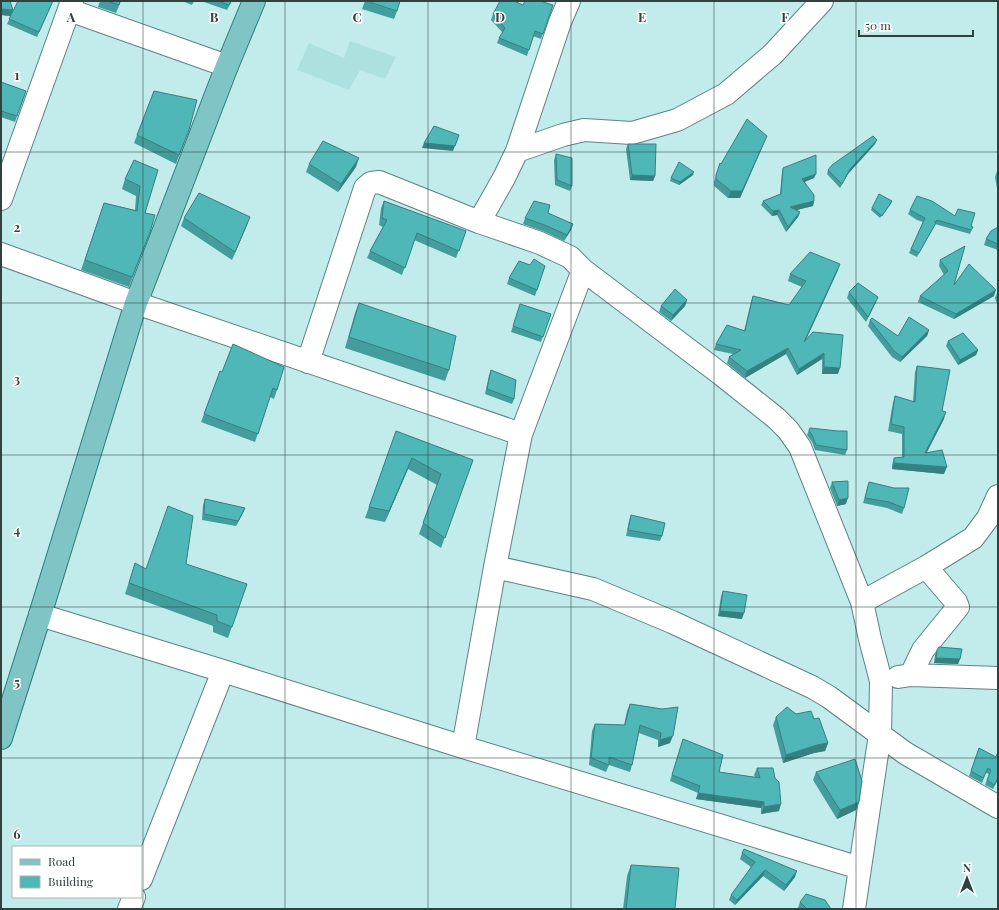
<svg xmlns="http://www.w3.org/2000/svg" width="999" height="910" font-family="'Playfair Display',serif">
<rect width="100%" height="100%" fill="#c1eceb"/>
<!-- built -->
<path fill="#ade1e0" d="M350 41 396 57 385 79 360 70 349 90 297 70 309 43 344 58Z"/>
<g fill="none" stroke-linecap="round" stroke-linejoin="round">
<!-- minor casing -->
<g stroke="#5c8383" stroke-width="24">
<path id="minor" d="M69 10 227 66
M517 151 563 135 584 130 632 133 677 120 726 94 773 54 822 1
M1 199 72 1
M479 222 504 178 517 151 560 22 569 1
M1 254 136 303 521 434
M583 270 722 375 776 418 788 430 800 447 862 602 870 639 881 681 880 734 860 868
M308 362 365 188 371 183 379 182 479 222 540 243 570 257 583 270 521 434 495 567 463 747
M495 567 593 589 672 622 812 687 829 697 905 753 998 807
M862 602 926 567 973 538 988 518 998 496
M40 615 223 671 463 747 860 868 854 909
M911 675 923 650 958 607 956 602 926 567
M898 677 911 675 998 678
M141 879 223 671
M129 909 134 897"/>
</g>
<!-- major casing -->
<g stroke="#2d7e7e" stroke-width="24">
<path id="major" d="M1 738 40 615 136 303 227 66 254 1"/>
</g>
<!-- minor -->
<use href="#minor" stroke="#fff" stroke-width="22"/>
<!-- major -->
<use href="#major" stroke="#80c5c5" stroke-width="22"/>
</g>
<!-- wall -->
<path fill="#449d9d" d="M1 1 13 10 11 15 51 6 37 37 7 24 11 16 1 15Z
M100 1H121L116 13 98 7Z
M182 1H194L192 5Z
M201 1H232L227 10Z
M365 1 397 11 394 19 362 9Z
M523 5H553L541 39 533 36 527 56 497 43 499 38 503 33 491 20 493 14Z
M1 82 26 91 15 122 1 117Z
M154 91 189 130 176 164 134 143Z
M764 143 740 198H728L714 186V182L720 163 721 164Z
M628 144 655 176 653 181 630 180 626 149Z
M875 144 848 174 840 188 827 174 828 170Z
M556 154 572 186 570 191 555 185 554 160Z
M134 160 150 232 129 287 81 270 104 203 135 210 136 196 122 189 125 179Z
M309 164 356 167 338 192 306 172Z
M783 168 814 178 805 182 814 201 813 206 796 210 800 212 798 217 786 232 777 215 772 216 761 205 763 201 780 194 782 172Z
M997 171H998V194L995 177Z
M693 175 679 185 670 181 671 178Z
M384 201 466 231 456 258 414 240 402 275 367 258 370 251 383 227 379 225 381 208Z
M892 201 891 204 880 218 871 210 872 208Z
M910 210 971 226 973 227 970 234 935 224 917 257 909 253 923 222 917 220 908 214Z
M548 213 573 224 571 230 564 241 545 232 523 224 525 218Z
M184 218 247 225 232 260 181 226Z
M998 227V250L984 245 986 239Z
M965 246 954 285 994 296 954 319 918 302 920 296 944 275 939 266 940 260Z
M530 265 545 266 535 296 507 284 509 278Z
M838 270 806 340 813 332 838 374H822V359L797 375 786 354 745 378 727 363 729 357 733 354 714 350 716 344 744 331 751 302 753 296 789 305 802 287 788 281 790 274Z
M998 291V307L995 298 997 293Z
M849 292 876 302 866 322 847 298Z
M687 300 685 306 671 321 659 312 661 306Z
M359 303 449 370 445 381 345 348 355 313Z
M520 304 551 314 541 342 511 332Z
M870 320 898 336 929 330 927 336 900 362 892 357 868 326Z
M948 341 978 350 976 355 958 365 946 346Z
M233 344 277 390 274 399 270 397 255 442 201 422 220 371 222 372Z
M917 366 942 411 944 419 926 453 944 474 892 469V465L894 458 902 457V434L888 431 893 402 895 396 913 402 915 372Z
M491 370 514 399 512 404 485 394 489 375Z
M809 430 847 450 845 455 815 450 812 442 807 435Z
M396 431 473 460 441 548 419 534 437 485 408 469 385 522 365 518Z
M832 482 846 504 837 506 830 488Z
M869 482 904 508 902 514 887 508 863 503Z
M205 499 245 508 243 513 236 526 202 520 203 505Z
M631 515 662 536 660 541 626 536 629 521Z
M135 563 145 569 186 564 247 584 228 638 213 632V626L125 594Z
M723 591 742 619 718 616 721 596Z
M937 650 960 659 958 664 934 663 935 655Z
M630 704 662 709 670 743 658 747V740L639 733 632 765 630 772 609 765 606 772 589 765 592 731 595 724 624 725 627 711Z
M796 714 814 719 828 743 825 751 814 753 783 763 773 725 776 717Z
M683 739 719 772 755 777 754 775 757 768 779 811 761 814V808L696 799 698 793 670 781Z
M979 748 998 780 993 789 985 785 989 774 986 773 982 783 969 776Z
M816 772 859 802 856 810 837 819 813 780Z
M742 853 795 877 784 891 763 876 735 905 729 900 731 895 751 867 740 859Z
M631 865 675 909H623L627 876Z
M800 902 831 909H799L798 908Z"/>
<!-- shaded-wall -->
<path fill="#378080" d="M1 9 13 10 11 16 1 15Z
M459 135 453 151 422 148 424 143Z
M767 136 740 198H728L731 191Z
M877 140 875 144 848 174 840 188 842 184 850 169Z
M359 158 356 167 338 192 341 184Z
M694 172 693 175 679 185 680 182Z
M816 174 814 178 801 183 802 179Z
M632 175 655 176 653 181 630 180Z
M814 201 813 206 789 212 790 207Z
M779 210 777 215 772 216 773 211Z
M800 212 798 217 786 232 788 227Z
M250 217 247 225 232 260 235 252Z
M573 224 571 230 564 241 567 235Z
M840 264 838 270 802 348 804 342Z
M996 290 994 296 954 319 956 314Z
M878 297 876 302 866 322 868 317Z
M687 300 685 306 671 321 673 315Z
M929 330 927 336 900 362 902 357Z
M788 348 786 354 745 378 747 371Z
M978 350 976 355 958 365 960 360Z
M824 353 822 359 797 375 799 369Z
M824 367 840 368 838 374H822Z
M946 412 944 419 923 460 925 453Z
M412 458 408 469 385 522 389 511Z
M894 463 947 467 944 474 892 469Z
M848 498 846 504 837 506 839 500Z
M245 508 243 513 236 526 238 521Z
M720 611 744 613 742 619 718 616Z
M936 658 960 659 958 664 934 663Z
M673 736 670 743 658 747 660 740Z
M828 743 825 751 814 753 783 763 786 755 817 745Z
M698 793 764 802 761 808 696 799Z
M859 802 856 810 837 819 840 810Z
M781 804 779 811 761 814 764 807Z
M765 870 763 876 735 905 737 900Z
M797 871 795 877 784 891 786 885Z"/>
<!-- building -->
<path fill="#4fb7b7" stroke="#378080" d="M1 1H10L13 10 1 9Z
M18 1H53L39 32 9 19Z
M107 1H120L119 5Z
M218 1H231L229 5Z
M366 1H400L397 11Z
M500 1H514L523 5 525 1H540L553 5 543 34 535 31 529 50 499 38 505 28 493 14Z
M1 82 26 91 17 116 1 111Z
M154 91 197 100 189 130 179 155 137 135Z
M747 119 767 136 742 191H731L716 179V175L720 163 721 164Z
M434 126 459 135 455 146 424 143Z
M873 136 877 140 850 169 842 184 828 170 832 165Z
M323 141 359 158 341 184 309 164Z
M628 144H656L655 176 632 175Z
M556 154 572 158V186L557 180Z
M816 155V174L802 179 814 195V201L790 207 800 212 788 227 779 210 773 211 763 201 781 194 783 168Z
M134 160 158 170 145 213 155 215 150 232 132 277 85 260 104 203 137 211 140 186 125 179Z
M679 162 694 172 680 182 671 178Z
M199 193 250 217 235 252 184 218Z
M879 194 892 201 882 216 872 208Z
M917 196 932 201 955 216 958 209 975 213 971 226 973 227 971 230 937 220 936 222 934 221 936 223 919 253 911 249 925 218 919 215 910 210Z
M384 201 466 231 459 251 417 233 405 268 370 251 387 220 382 218Z
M534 201 550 205 548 213 573 224 567 235 547 226 525 218Z
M998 227V244L986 239 991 231Z
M965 246 954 285 969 264 996 290 956 314 920 296 948 271 940 260Z
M810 252 840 264 804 342 813 332 843 335 840 368 824 367V353L799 369 788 348 747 371 729 357 741 350 716 344 727 325 745 331 753 296 789 305 806 281 790 274Z
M534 259 545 266 537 290 509 278 519 261 530 265Z
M858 283 878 297 868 317 849 292Z
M675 289 687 300 673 315 661 306Z
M359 303 456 336 449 370 349 337Z
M520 304 551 314 543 337 513 326Z
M909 317 929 330 902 357 894 351 870 320 872 318 898 336Z
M963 333 978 350 960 360 948 341Z
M233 344 284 367 277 390 273 388 258 434 204 414 220 371 222 372Z
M917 366 950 370 942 411 946 412 925 453 942 450 947 467 894 463V458L904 457V427L891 424 895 396 915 402Z
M491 370 516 380 514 399 487 389Z
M810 428 838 431H847V450L816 445 813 437 809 430Z
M396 431 473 460 445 538 423 523 441 474 412 458 389 511 369 507Z
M848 481V498L839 500 832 482Z
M869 482 894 488H909L904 508 889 502 865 498Z
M205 499 245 508 238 521 204 514Z
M168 506 193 516 186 564 247 584 232 627 217 621V615L129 583 135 563 146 569Z
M631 515 665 523 662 536 628 530Z
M723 591 747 595 744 613 720 611Z
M939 647 962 649 960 659 936 658 937 650Z
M630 704 662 709 678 707 673 736 660 740 661 733 640 725 632 765 609 757V765L591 758 595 724 625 725Z
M787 707 796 714 811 711 814 719 819 718 828 743 817 745 786 755 776 717Z
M683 739 723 755 719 772 760 778 757 768H773L775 778 779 782 781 804 764 807V802L698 793 700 786 672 775Z
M979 748 996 757 997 754H998V778L994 785 987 780 991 770 988 768 983 778 971 771Z
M855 759 862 781 859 802 840 810 816 772Z
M744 849 797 871 786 885 765 870 737 900 731 895 755 862 742 853Z
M631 865 679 868 675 909H626Z
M806 894 825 900 831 909H807L800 902Z"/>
<!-- grid -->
<path fill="none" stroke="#304140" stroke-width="1" stroke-opacity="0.55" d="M143 1V909M285 1V909M428 1V909M571 1V909M714 1V909M856 1V909M1 152H998M1 303H998M1 455H998M1 607H998M1 758H998"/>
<g font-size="13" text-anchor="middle" font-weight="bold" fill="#304140" stroke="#fff" stroke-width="3" stroke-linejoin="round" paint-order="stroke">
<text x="71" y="22">A</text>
<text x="214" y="22">B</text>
<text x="357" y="22">C</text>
<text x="500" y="22">D</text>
<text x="642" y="22">E</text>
<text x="785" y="22">F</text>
<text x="17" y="80">1</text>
<text x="17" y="232">2</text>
<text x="17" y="384">3</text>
<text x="17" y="535">4</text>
<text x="17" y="687">5</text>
<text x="17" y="839">6</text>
</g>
<!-- border -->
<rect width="999" height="910" fill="none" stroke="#304140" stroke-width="4"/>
<!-- legend -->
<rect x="12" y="846" width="130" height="52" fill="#ffffff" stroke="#acb3b3"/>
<rect x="20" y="859" width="20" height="6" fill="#80c5c5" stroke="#acb3b3"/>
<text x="48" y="866" font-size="12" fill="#304140">Road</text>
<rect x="20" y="876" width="20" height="12" fill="#4fb7b7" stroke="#acb3b3"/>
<text x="48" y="886" font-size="12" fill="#304140">Building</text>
<!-- north arrow -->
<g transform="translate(967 878)" stroke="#ffffff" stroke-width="3" paint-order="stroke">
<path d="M0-3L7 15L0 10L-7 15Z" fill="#304140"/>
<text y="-6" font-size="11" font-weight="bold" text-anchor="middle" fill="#304140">N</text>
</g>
<!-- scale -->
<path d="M859 30v6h114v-6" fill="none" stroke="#304140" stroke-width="2"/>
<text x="865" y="30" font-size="12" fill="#304140" stroke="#ffffff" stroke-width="3" paint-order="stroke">50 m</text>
</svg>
